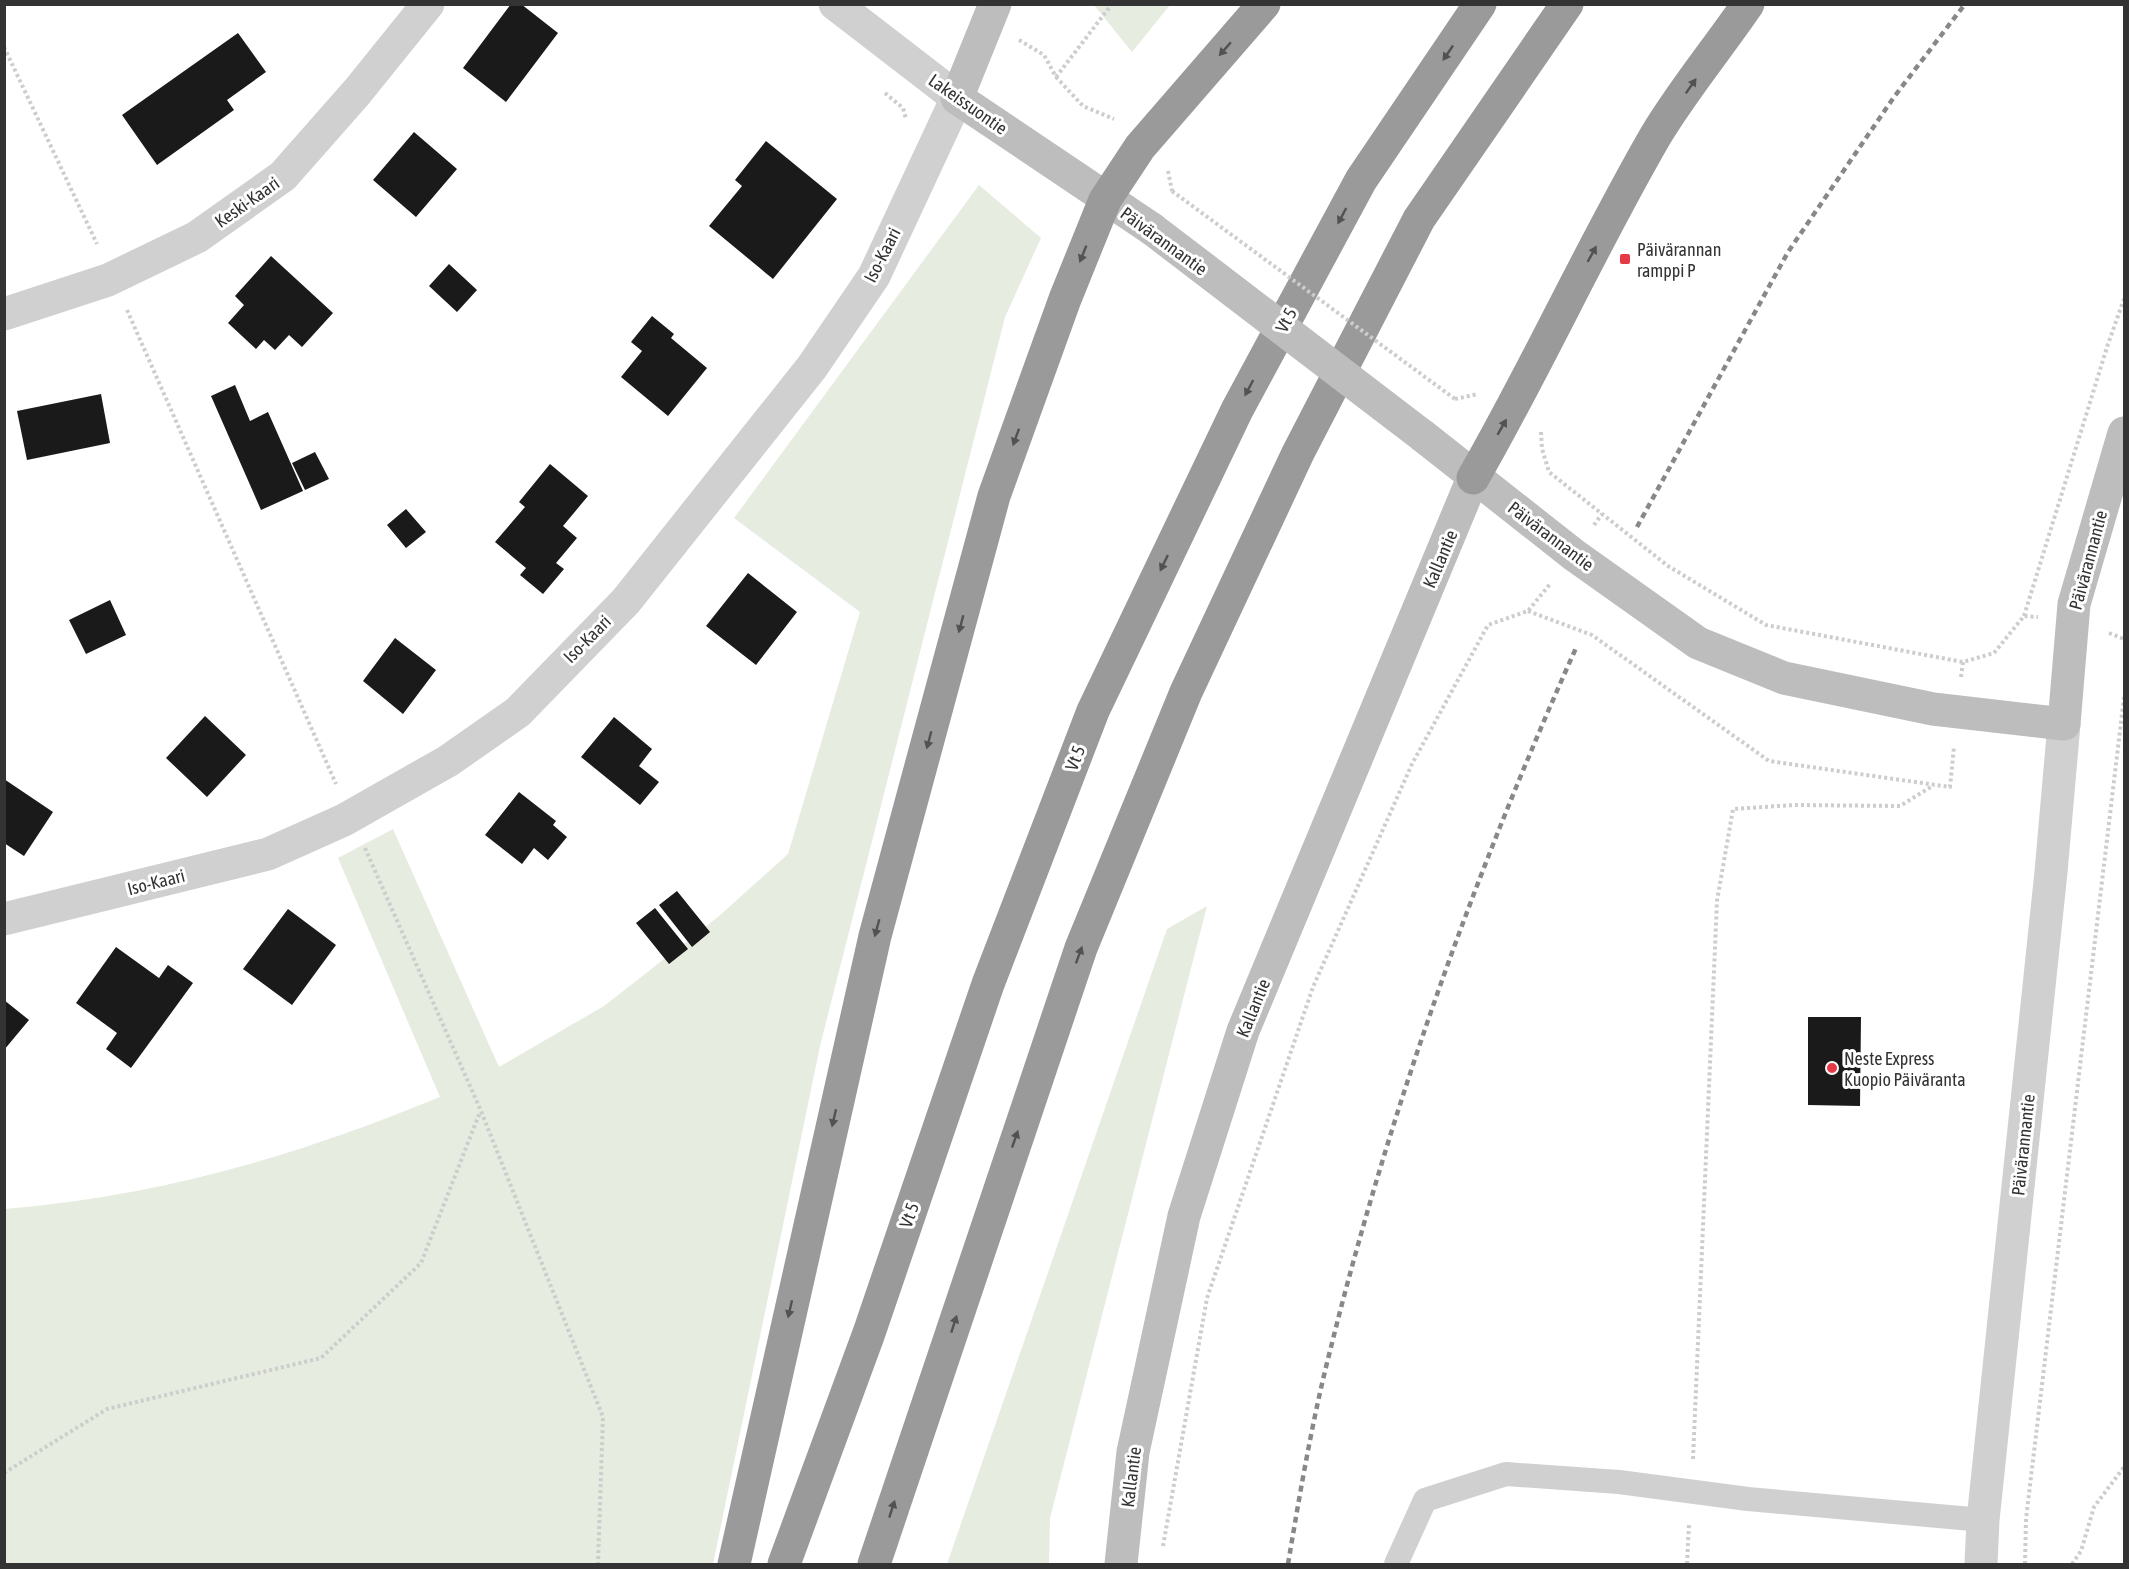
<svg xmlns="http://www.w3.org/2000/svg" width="2129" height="1569" font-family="'Asap Condensed',sans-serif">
<rect width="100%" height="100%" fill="#fff"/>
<!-- green -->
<path fill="#e6ecdf" d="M1094 5H1170L1132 52Z
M979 185 1041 238 1005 317 820 1046 713 1564H5V1209C162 1195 294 1157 440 1097L338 858 393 829 499 1067 604 1006 718 917 788 854 860 612 734 518Z
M1207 906 1050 1518 1049 1564H947L1167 929Z"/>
<!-- building -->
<path fill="#1a1a1a" d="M511 4H521L558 33 506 102 463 68Z
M238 33 266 72 227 100 234 110 157 165 122 115Z
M414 132 457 169 416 217 373 180Z
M766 141 837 199 773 279 709 226 742 186 735 180Z
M271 256 333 313 302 347 289 335 275 350 264 340 256 349 228 323 244 305 235 296Z
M449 264 477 290 457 312 429 286Z
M652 316 674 334 671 338 707 368 668 416 621 377 642 351 631 342Z
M235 385 250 421 268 412 303 491 261 510 211 396Z
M101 394 110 443 27 460 17 411Z
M315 452 329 479 305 490 292 463Z
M550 464 588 496 563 526 577 538 556 563 564 569 543 594 520 575 526 568 495 542 525 507 519 502Z
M406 509 426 532 406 548 387 525Z
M748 573 797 612 756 665 706 626Z
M110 600 126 635 86 654 69 620Z
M395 638 436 670 403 714 363 681Z
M205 716 246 755 207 797 166 758Z
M614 717 652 749 639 766 659 782 640 805 581 757Z
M4 779 53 812 24 856 4 843Z
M519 792 556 821 553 825 567 837 548 860 534 848 522 864 485 835Z
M677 891 710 932 692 947 659 905Z
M655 908 688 949 669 964 636 923Z
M288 909 336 945 292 1005 243 969Z
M116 947 159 978 168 965 193 983 131 1068 106 1049 117 1033 76 1003Z
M4 1000 29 1020 4 1050Z
M1808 1017H1861L1860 1106 1808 1105Z"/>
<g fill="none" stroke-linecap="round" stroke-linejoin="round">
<!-- path -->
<path stroke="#cdcdcd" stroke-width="4" stroke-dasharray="3 3" stroke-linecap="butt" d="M1019 40 1044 55 1056 77 1083 106 1114 119
M4 47 97 244
M1056 77 1112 4
M885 93 903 108 906 119
M1168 171 1172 191
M127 310 336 784
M1455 399 1478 394
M1541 432 1542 449 1549 472 1668 566 1766 625 1963 662 1994 653 2024 616 2038 617
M1594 525 1602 514
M1528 611 1592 635 1769 761 1950 787 1954 747
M2024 616 2108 344 2124 299
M2109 633 2124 639
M1961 677 1963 662
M365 848 481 1111 603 1417 598 1564
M1693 1459 1717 901 1733 809 1794 805 1900 806 1934 785
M4 1473 107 1409 321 1358 421 1263 480 1112
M1163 1546 1207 1298 1313 987 1412 764 1488 625 1528 611 1550 584
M1687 1564 1689 1524
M2025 1564 2026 1519 2124 697
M2072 1564 2081 1551 2094 1507 2124 1467"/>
<!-- service -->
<path stroke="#d0d0d0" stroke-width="24" d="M1396 1564 1425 1500 1506 1474 1619 1482 1748 1499 1983 1520"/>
<!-- minor -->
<path stroke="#d0d0d0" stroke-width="33" d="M4 314 108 280 197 237 283 176 357 92 428 4
M4 919 268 854 344 820 448 761 518 712 626 601 812 367 874 276 957 98"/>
<!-- tertiary -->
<path stroke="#d0d0d0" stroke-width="33" d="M835 4 957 98
M1981 1564 1983 1520 2051 872 2064 724"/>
<!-- secondary -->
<path stroke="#bdbdbd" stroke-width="33" d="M995 4 957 98 1152 229
M1423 436 1574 555 1698 643 1784 678 1933 709 2064 724 2074 604 2124 433
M1121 1564 1133 1452 1184 1216 1243 1031 1473 478"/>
<!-- motorway -->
<path stroke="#9a9a9a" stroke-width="33" d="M1473 478C1538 365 1591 247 1656 135 1683 90 1718 48 1748 4
M734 1564 875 936 994 496 1065 299 1105 200 1140 147 1264 4
M784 1564 869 1333 988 984 1093 711 1237 410 1361 180 1480 4
M874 1564 1081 948 1186 692 1298 453 1419 219 1567 4"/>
<!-- rail -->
<path stroke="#888" stroke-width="4.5" stroke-dasharray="6 4.5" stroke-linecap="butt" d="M1637 527 1788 252 1894 97 1965 4
M1288 1564C1300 1493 1312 1421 1330 1351 1390 1109 1474 875 1576 648"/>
<!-- path-bridge -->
<path stroke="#cdcdcd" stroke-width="4" stroke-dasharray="3 3" stroke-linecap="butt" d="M1172 191 1455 399"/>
<!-- secondary-bridge -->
<path stroke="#bdbdbd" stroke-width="33" d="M1152 229 1423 436"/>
</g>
<!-- one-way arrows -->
<defs><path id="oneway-solid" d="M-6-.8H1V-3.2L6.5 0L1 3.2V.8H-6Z" transform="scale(1.5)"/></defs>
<g fill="#525252">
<use href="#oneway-solid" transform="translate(1225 49) rotate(131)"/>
<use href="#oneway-solid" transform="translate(1448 53) rotate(124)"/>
<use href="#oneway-solid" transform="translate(1691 86) rotate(-55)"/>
<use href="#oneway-solid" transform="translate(1342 216) rotate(118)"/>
<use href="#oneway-solid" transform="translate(1083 254) rotate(112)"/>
<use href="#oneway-solid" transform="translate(1592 254) rotate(-61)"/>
<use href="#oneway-solid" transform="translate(1249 388) rotate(118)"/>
<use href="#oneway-solid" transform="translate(1502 427) rotate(-60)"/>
<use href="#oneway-solid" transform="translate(1016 437) rotate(110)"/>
<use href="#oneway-solid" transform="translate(1164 563) rotate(116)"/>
<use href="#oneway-solid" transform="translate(961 624) rotate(105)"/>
<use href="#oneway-solid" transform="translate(929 740) rotate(105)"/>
<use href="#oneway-solid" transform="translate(877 928) rotate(105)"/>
<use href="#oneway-solid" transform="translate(1079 955) rotate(-70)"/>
<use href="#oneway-solid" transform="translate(834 1118) rotate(103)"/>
<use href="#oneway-solid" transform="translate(1015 1139) rotate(-71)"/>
<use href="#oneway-solid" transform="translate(790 1309) rotate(103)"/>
<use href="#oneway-solid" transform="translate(954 1324) rotate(-72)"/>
<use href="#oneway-solid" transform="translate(892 1509) rotate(-72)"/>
</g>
<!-- markers -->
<g fill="#e63946" stroke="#fff" stroke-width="2">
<rect x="1619" y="253" width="12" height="12" rx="3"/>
<circle cx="1832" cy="1068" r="6"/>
</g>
<g text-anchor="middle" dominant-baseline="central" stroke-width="6" stroke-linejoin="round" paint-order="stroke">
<!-- street labels -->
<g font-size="18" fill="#333" stroke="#fff">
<text transform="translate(968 104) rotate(35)">Lakeissuontie</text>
<text transform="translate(247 202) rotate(-35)">Keski-Kaari</text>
<text transform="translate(1164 241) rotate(36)">Päivärannantie</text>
<text transform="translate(882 255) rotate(-63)">Iso-Kaari</text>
<text transform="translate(1286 320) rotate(-62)">Vt 5</text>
<text transform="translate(1551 536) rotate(37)">Päivärannantie</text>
<text transform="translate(1440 559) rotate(-67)">Kallantie</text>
<text transform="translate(2088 560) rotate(-75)">Päivärannantie</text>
<text transform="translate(587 639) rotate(-45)">Iso-Kaari</text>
<text transform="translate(1075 758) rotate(-69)">Vt 5</text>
<text transform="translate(156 882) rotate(-14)">Iso-Kaari</text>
<text transform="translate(1253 1008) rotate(-68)">Kallantie</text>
<text transform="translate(2023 1145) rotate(-84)">Päivärannantie</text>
<text transform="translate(909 1215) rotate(-71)">Vt 5</text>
<text transform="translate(1131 1477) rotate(-83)">Kallantie</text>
</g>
<!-- poi labels -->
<g font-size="18" fill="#333" stroke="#fff" text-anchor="start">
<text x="1637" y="249">Päivärannan<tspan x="1637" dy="21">ramppi P</tspan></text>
<text x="1844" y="1058">Neste Express<tspan x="1844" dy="21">Kuopio Päiväranta</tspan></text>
</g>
</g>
<!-- border -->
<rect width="2129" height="1569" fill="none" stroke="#333333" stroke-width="12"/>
</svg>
